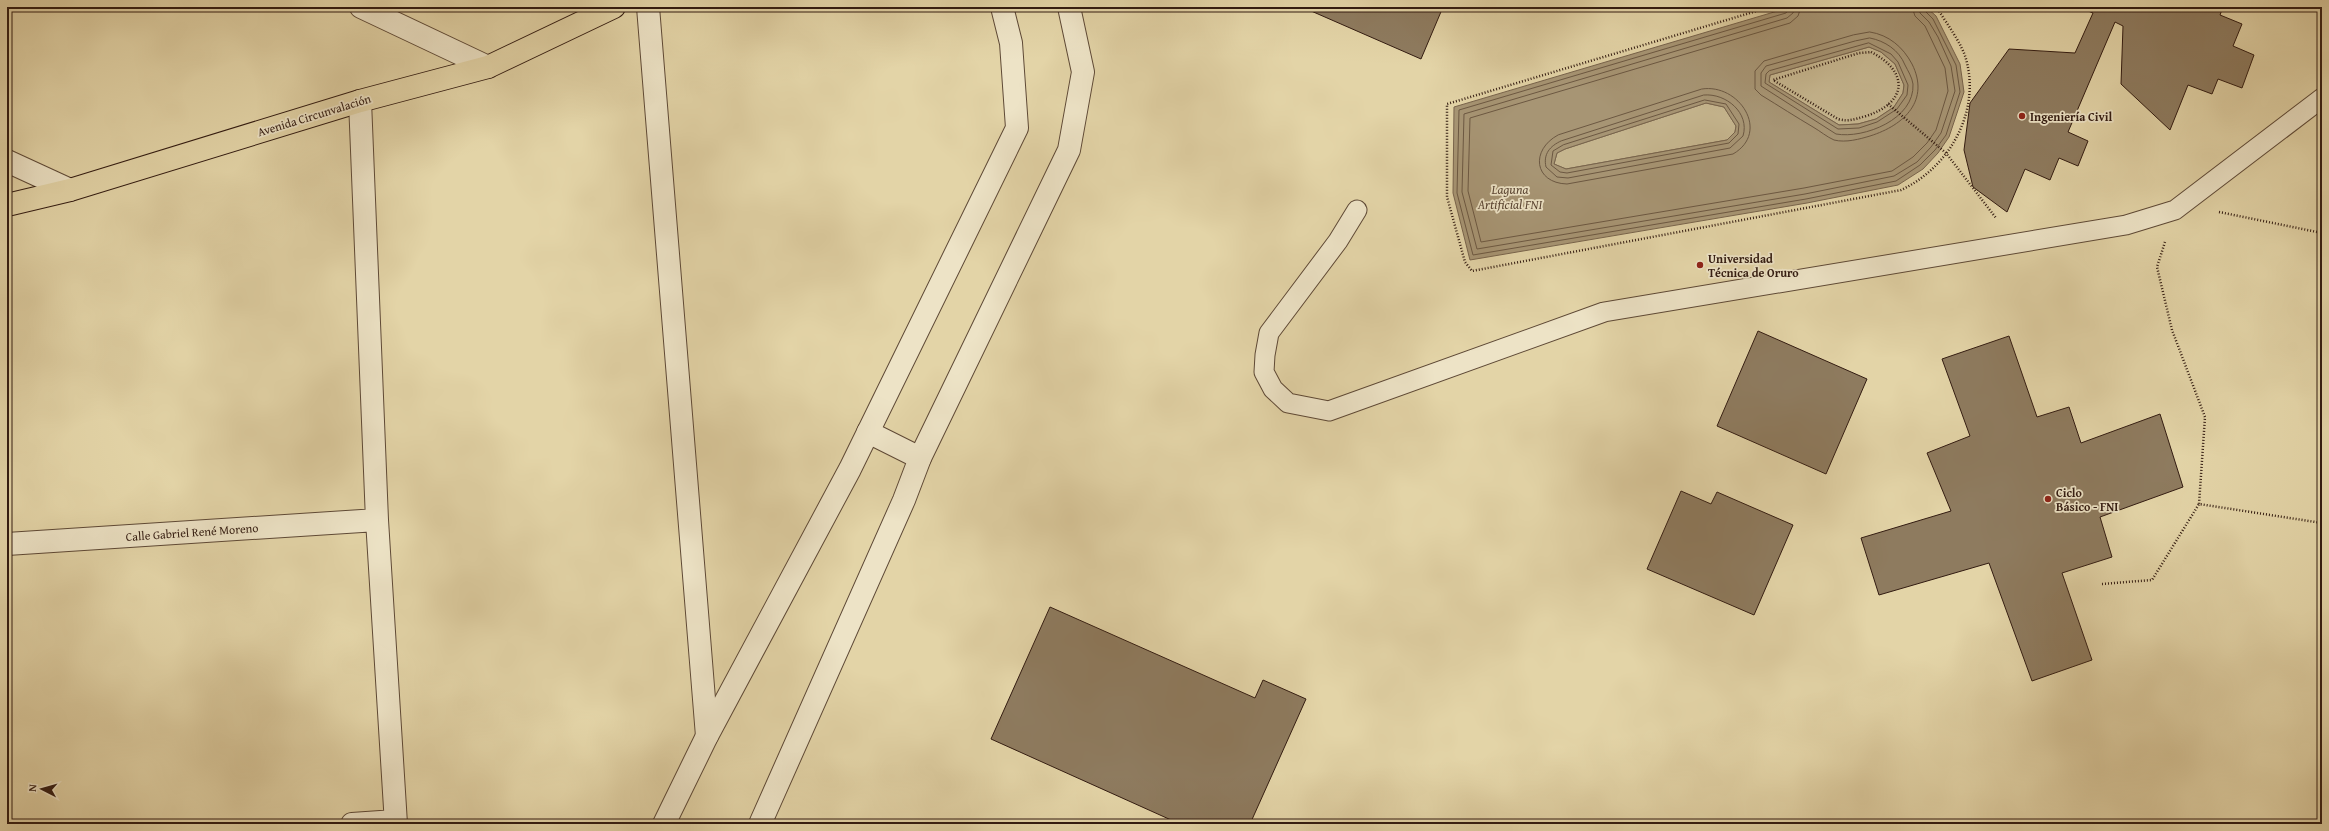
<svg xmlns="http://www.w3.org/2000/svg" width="2329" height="831" font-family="'Gentium Book Plus',serif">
<rect width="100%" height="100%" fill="#e3d4a7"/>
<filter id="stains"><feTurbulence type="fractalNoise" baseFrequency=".005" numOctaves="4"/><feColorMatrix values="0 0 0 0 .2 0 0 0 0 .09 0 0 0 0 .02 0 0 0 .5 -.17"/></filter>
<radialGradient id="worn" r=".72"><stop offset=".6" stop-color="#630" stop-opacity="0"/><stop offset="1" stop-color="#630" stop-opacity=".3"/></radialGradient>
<!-- green -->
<path fill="#c5b58e" stroke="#7c6850" d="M1869 47 1881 52 1895 64 1904 85 1903 93 1894 107 1876 119 1858 124 1839 125 1769 82 1770 75Z
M1706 103 1724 107 1736 126 1735 132 1727 140 1566 169 1554 164 1557 153 1565 149Z"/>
<!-- water -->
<path fill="#a79574" stroke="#78644c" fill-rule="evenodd" d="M1791 7H1926L1936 16 1960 64 1964 92 1949 137 1938 153 1923 169 1898 185 1807 203 1470 260 1453 193 1454 107ZM1869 47 1881 52 1895 64 1904 85 1903 93 1894 107 1876 119 1858 124 1839 125 1769 82 1770 75ZM1706 103 1724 107 1736 126 1735 132 1727 140 1566 169 1554 164 1557 153 1565 149Z"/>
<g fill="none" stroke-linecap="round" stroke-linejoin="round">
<!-- shore -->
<path stroke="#6c5842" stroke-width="1" d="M1790 7 1786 13 1459 110 1457 193 1473 255 1806 199 1896 181 1920 165 1935 150 1946 135 1960 92 1956 65 1933 19 1925 11 1924 7
M1795 7 1793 13 1787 18 1464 114 1462 192 1477 249 1805 194 1894 176 1917 162 1931 147 1941 133 1955 91 1951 66 1938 37 1929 22 1920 13 1919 7
M1801 7 1798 16 1790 23 1470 118 1468 191 1481 242 1804 188 1892 171 1913 157 1927 143 1936 130 1948 91 1945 68 1925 26 1915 16 1912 7
M1870 32C1889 35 1903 47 1912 64 1930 100 1905 125 1870 136 1860 139 1846 143 1834 140 1827 137 1820 131 1813 127 1796 117 1779 106 1761 95L1755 89V71L1764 61 1853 35Z
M1870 38C1885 41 1899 50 1905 65 1908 71 1912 77 1913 84 1915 119 1864 139 1836 134L1761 86V73L1766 66 1855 41Z
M1869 43 1891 54 1898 62 1908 85 1907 95 1897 109 1877 122 1859 128 1838 129 1765 83 1766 74 1769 71Z
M1702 89C1739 83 1771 132 1733 154L1567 184C1534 183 1530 150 1558 135Z
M1704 95C1726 93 1750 113 1743 136L1730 148 1568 178 1557 177 1546 167C1543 154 1550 146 1561 141Z
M1705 100 1726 104 1739 124 1738 134 1729 143 1567 173 1560 172 1551 165 1553 151 1563 145Z"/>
</g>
<!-- building -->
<path fill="#8e7b5f" stroke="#321b11" d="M1302 7H1443L1421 59Z
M2078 7H2223L2220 15 2242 24 2233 46 2254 55 2242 88 2218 79 2212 94 2188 85 2170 130 2121 84 2123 26 2115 22 2068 132 2088 141 2078 166 2059 158 2050 180 2025 169 2007 212 1973 187 1964 150 1970 103 2009 49 2075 53 2093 13Z
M1758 331 1867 379 1826 474 1717 426Z
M2009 336 2037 417 2069 407 2081 443 2160 414 2183 487 2100 517 2112 557 2062 573 2092 660 2032 681 1989 563 1879 595 1861 538 1951 511 1927 453 1970 436 1942 359Z
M1681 491 1711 504 1717 492 1793 525 1754 615 1647 569Z
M1050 607 1255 698 1263 680 1306 699 1250 824H1180L991 739Z"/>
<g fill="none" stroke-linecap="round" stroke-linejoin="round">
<!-- service casing -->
<g stroke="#5e4936" stroke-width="21">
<path id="service" d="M1357 210 1338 241 1269 333 1265 355 1264 372 1273 389 1288 403 1329 411 1604 312 2126 225 2175 210 2322 98"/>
</g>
<!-- minor casing -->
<g stroke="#5e4936" stroke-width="24">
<path id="minor" d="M361 7 488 67
M648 7 707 736
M360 101 377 520 396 824
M7 161 70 190
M868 432 920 458
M7 544 377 520
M352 824 395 821"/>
</g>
<!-- tertiary casing -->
<g stroke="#5e4936" stroke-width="24">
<path id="tertiary" d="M664 824 707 736 850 469 1017 128 1011 43 1002 7
M760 824 904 500 920 458 1069 150 1083 72 1069 7"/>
</g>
<!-- primary casing -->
<g stroke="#321b11" stroke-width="24">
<path id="primary" d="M7 205 70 190 360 101 488 67 614 7"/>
</g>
<!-- path -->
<path stroke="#321b11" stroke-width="2.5" stroke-dasharray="1 2" stroke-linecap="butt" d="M1770 7 1447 104V197L1465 262 1472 271 1901 190C1949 168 1981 112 1966 59 1962 44 1947 24 1939 11L1934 7
M1871 52C1910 72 1907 103 1866 116 1855 119 1849 122 1838 119L1773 80 1859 53Z
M1888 104 1946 153 1996 218
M2219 212 2322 233
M2165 242 2157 267 2172 330 2205 417 2199 504 2322 523
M2102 584 2152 580 2199 504"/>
<!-- service -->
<use href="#service" stroke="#ede3c6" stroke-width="19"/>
<!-- minor -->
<use href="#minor" stroke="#ede3c6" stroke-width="22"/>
<!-- tertiary -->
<use href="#tertiary" stroke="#ede3c6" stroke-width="22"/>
<!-- primary -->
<use href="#primary" stroke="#e3d4a7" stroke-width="22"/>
</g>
<!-- markers -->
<g fill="#8f2418" stroke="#ede3c6" stroke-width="1.5">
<circle cx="2022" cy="116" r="4"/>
<circle cx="1700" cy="265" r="4"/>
<circle cx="2048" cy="499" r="4"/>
</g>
<g text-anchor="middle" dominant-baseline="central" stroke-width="3.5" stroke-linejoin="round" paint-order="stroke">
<!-- street labels -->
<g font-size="12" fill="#321b11" stroke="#ede3c6">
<text transform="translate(314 115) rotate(-17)">Avenida Circunvalación</text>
<text transform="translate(192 532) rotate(-4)">Calle Gabriel René Moreno</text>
</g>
<!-- poi labels -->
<g font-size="12" font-weight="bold" fill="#321b11" stroke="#ede3c6" text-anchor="start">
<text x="2030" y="116">Ingeniería Civil</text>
<text x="1708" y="258">Universidad<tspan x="1708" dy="14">Técnica de Oruro</tspan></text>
<text x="2056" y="492">Ciclo<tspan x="2056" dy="14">Básico - FNI</tspan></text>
</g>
<!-- water labels -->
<g font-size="13" font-style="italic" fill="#5b4634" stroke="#ede3c6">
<text x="1510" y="189">Laguna<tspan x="1510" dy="15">Artificial FNI</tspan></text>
</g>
</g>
<!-- margin -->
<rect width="2329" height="831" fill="none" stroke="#e3d4a7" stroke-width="24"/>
<rect x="8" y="8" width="2313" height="815" fill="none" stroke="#321b11" stroke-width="2"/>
<rect x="12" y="12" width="2305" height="807" fill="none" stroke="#321b11"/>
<!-- north arrow -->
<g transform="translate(42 789) rotate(276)" stroke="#ede3c6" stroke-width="3" paint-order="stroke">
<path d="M0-3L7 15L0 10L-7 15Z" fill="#321b11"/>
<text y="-6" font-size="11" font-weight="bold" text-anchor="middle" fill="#321b11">N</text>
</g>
<rect width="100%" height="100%" filter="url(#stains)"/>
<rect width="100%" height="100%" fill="url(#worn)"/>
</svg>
